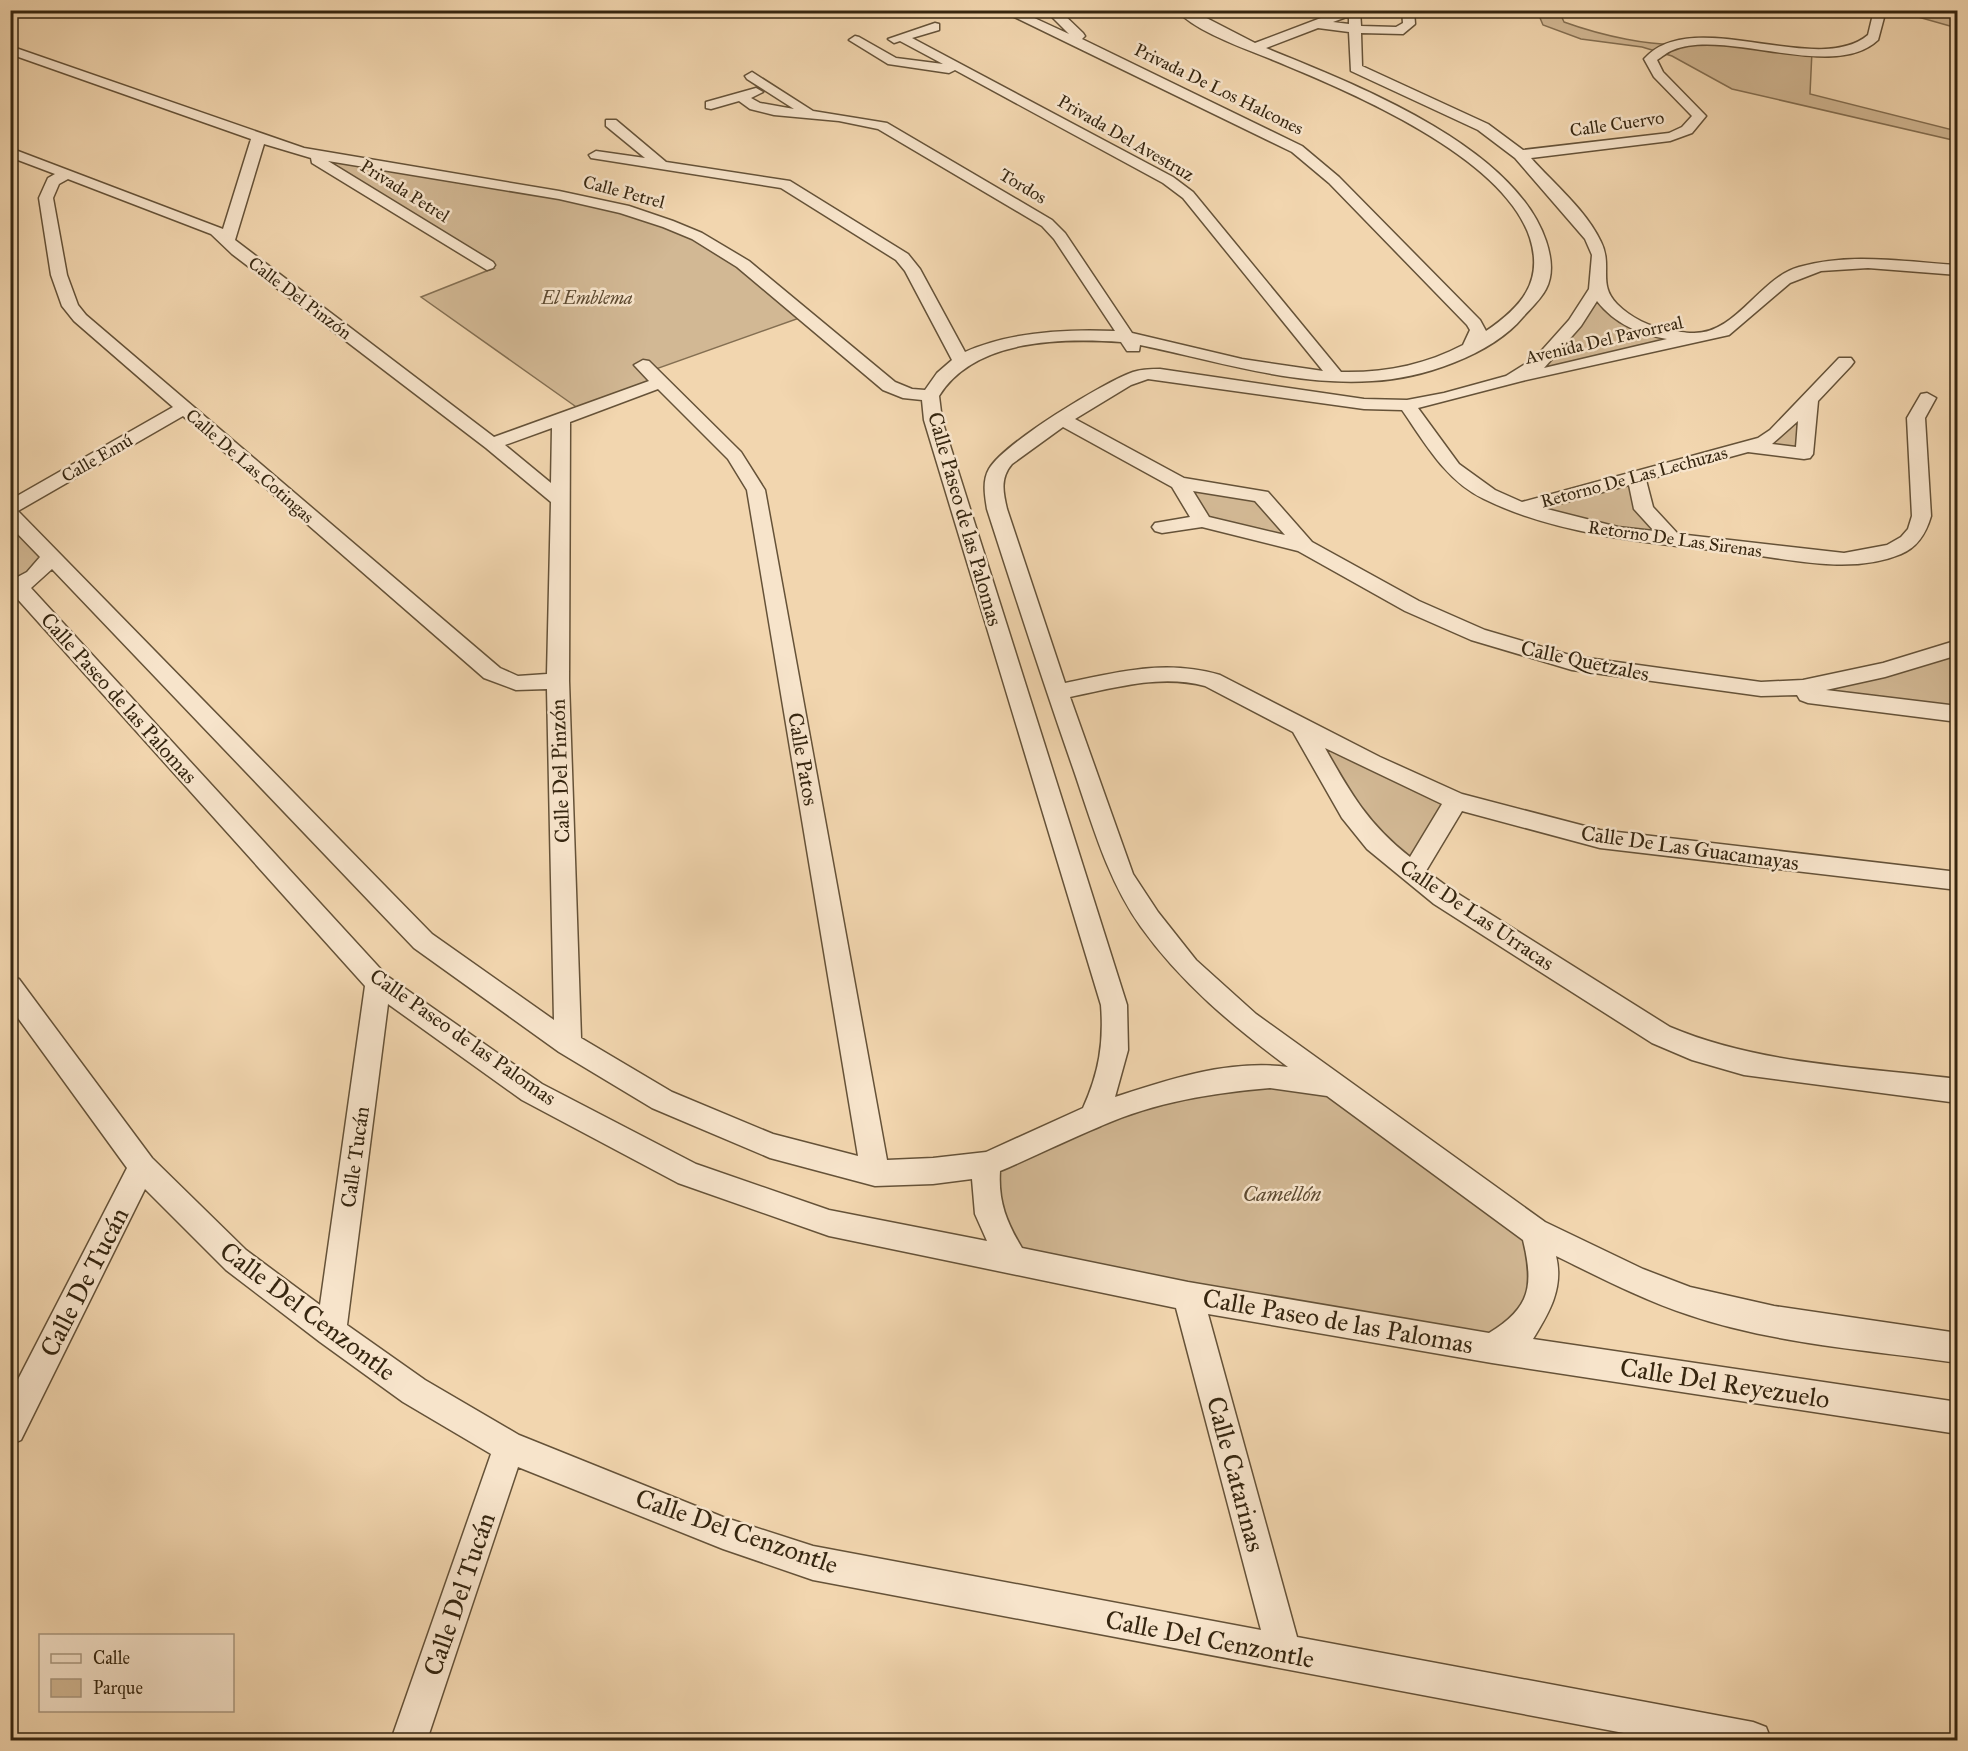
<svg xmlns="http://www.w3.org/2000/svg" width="1968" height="1751" font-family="'IM FELL Great Primer',serif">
<rect width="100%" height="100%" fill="#f2d6af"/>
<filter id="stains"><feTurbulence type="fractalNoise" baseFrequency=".00333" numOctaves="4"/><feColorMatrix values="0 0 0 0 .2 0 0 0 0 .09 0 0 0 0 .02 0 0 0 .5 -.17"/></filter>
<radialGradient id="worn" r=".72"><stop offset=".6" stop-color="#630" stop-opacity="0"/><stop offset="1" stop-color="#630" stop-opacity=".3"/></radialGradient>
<!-- green -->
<path fill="#d2b894" stroke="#846f52" stroke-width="1.5" d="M1537 11H1559L1564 22C1597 34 1656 49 1690 43L1812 51 1810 94 1957 131V141L1732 89 1672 56 1642 47 1581 39 1543 25Z
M1897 11H1930L1957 19V28Z
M301 152 624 209 697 236 805 316 650 371 659 383 582 411 421 297 494 268Z
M1597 289 1640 327 1705 337 1512 380 1541 362Z
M1809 398 1804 454 1764 442Z
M1636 476 1638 494 1674 541 1521 508Z
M1179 483 1261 496 1305 546 1202 521Z
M10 514 51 556 10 588Z
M1957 647V714L1803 687Z
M1300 724 1456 801 1412 874 1375 843Z
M1329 1084 1535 1232 1540 1301 1492 1348 1012 1259 987 1164 1159 1094Z"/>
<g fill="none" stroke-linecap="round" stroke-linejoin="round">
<!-- street casing -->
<g stroke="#655238" stroke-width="3">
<path id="street" d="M1000 10H1017L1069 34 1045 10H1059L1083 33 1085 36 1082 39 1302 146 1339 177 1480 320 1486 331C1521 307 1544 282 1530 238 1503 155 1348 91 1273 60 1244 48 1198 33 1176 10H1191L1255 43 1342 10H1360L1361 26 1396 27 1403 23 1402 10H1414L1415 24 1403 34 1361 33 1362 66 1488 124 1523 150 1669 133 1682 127 1692 116 1654 77 1644 59C1692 4 1817 78 1868 35L1874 10H1886L1878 40C1834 82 1726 28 1673 50 1667 52 1662 57 1657 60L1663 72 1706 116 1692 133 1670 141 1531 158C1554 184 1586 210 1601 242 1613 266 1597 284 1617 304 1631 318 1650 327 1670 330 1677 331 1686 333 1692 333 1736 335 1759 278 1799 267 1851 252 1905 262 1958 265V275L1868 268 1821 271 1790 283 1729 335 1522 381 1418 408 1459 464 1495 490 1522 502 1758 438 1770 430 1839 358H1851L1854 362 1851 366 1818 401 1813 454 1810 458 1804 459 1748 452 1646 480 1653 507 1678 534 1844 553 1887 545 1901 537 1908 529 1912 516 1907 418 1921 394 1927 393 1936 398 1925 418 1931 516C1926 533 1918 547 1901 554 1851 575 1791 559 1739 553 1657 544 1559 536 1484 499 1446 481 1425 443 1402 410L1364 409 1148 379 1131 385 1075 419 1184 478 1268 492 1312 542 1419 601 1485 630 1573 656 1761 682 1803 680 1883 663 1958 640V655L1885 677 1826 690 1958 706V722L1808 703 1800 700 1797 695 1761 696 1572 670 1471 640 1405 611 1298 551 1202 527 1162 533 1155 531 1152 527 1155 523 1190 517 1172 487 1063 427 1012 464C1000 478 1003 492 1007 509L1065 683C1118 672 1166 659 1220 675L1380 757 1462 794 1600 830 1958 872V890L1600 848 1462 811 1426 871 1452 890 1670 1027C1760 1065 1862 1067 1958 1079V1103L1744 1075 1692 1060 1652 1043 1434 904 1367 849 1342 818 1293 732 1205 686C1160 674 1115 688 1070 697L1133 874 1158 912 1196 960 1256 1014 1545 1222 1643 1269 1690 1287 1774 1306 1958 1333V1363C1869 1350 1774 1344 1689 1315 1643 1300 1599 1277 1556 1256 1564 1288 1549 1313 1533 1339L1958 1402V1434L1492 1363 1208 1314 1297 1637 1753 1722 1766 1727 1771 1740H1661L813 1580 723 1549 518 1467 427 1740H391L491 1454 403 1402 320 1342 226 1270 145 1189 21 1440 10 1445V1395L127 1168 10 1007V976L19 979 152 1158 246 1250 320 1305 365 986 13 594H10V581L27 572 40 557 10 526V500L173 407 74 321 62 306 51 275 39 198 48 178 55 174 10 157V148L223 229 251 139 10 54V46L304 148 559 191 629 206 673 221 702 233 749 261 895 382 912 389 925 390 937 373 952 360 905 271 896 260 781 188 591 158 589 155 596 151 645 158 606 126V120H616L666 162 790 181 908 254 920 269 965 352C1009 332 1067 329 1115 331L1054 239 1042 226 878 129 839 121 774 115 750 109 739 101 711 109 706 108V102L756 88 763 92 751 98 760 103 794 109 747 79 745 76 752 72 813 111 887 123 1052 220 1065 233 1132 333 1242 359 1323 371 1183 198 1163 183 955 70 949 73 888 64 849 40 855 36 859 37 896 58 943 64 900 41 894 43 888 39 935 23 939 24V30L912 38 1173 177 1193 192 1341 372C1384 373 1425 365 1463 345L1470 330 1467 325 1329 183 1292 152ZM1349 16V24L1333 22ZM1318 28 1349 32 1351 71 1478 130 1515 158 1585 239 1592 255 1589 289 1569 320 1535 358 1506 376 1444 393 1407 400 1364 399 1160 369C1151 369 1142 369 1133 372 1104 382 1004 443 989 469 982 481 985 496 987 509 1015 596 1043 682 1073 768 1092 823 1107 879 1141 927 1181 983 1233 1026 1288 1067 1230 1059 1170 1079 1115 1097L1128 1050 1127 1005 942 420 939 396C974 339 1061 338 1121 342L1127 351H1139L1140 345C1217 361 1292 386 1372 381 1420 379 1492 355 1523 317 1530 309 1541 299 1546 289 1554 274 1551 256 1546 241 1514 145 1352 83 1266 48ZM264 144 311 158 312 163 487 270 493 268 495 265 493 262 328 161 559 199 620 213 663 227 692 239 737 267 883 390 903 398 922 400 924 420 1101 1005C1104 1043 1099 1073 1083 1108L986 1152 933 1158 887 1160 765 490 741 452 649 361 643 360 634 365 649 381 494 437 235 240ZM68 179 211 234 232 254 486 448 551 502 547 674 518 676 500 668 86 315 78 305 67 275 53 198 59 184ZM1597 301C1615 324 1639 334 1667 339L1544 368 1581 326ZM658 389 728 459 747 490 858 1156 773 1134 672 1092 581 1038 569 681 570 422ZM183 416 484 678 516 690 547 689 554 1020 432 934 18 511ZM1798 421 1796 447 1772 444ZM552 428 551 483 505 445ZM1629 485 1634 509 1654 531 1618 527 1543 508ZM1193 491 1255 501 1285 535 1209 517ZM52 569 414 948 559 1052 652 1108 770 1158 875 1186 933 1184 972 1179 975 1214 987 1241 829 1210 696 1164 542 1084 387 976 31 588ZM1325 748 1442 804 1410 857C1368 824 1351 794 1325 748ZM388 1004 522 1100 678 1183 829 1236 1176 1308 1261 1630 813 1546 723 1517 519 1435 425 1380 347 1325ZM1270 1088 1327 1096 1523 1240C1534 1285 1531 1308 1489 1333L1188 1282 1022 1248C1007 1223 998 1202 1000 1171 1034 1157 1067 1140 1101 1126 1155 1102 1212 1093 1270 1088Z"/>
</g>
<!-- street -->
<use href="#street" fill="#f7e4cb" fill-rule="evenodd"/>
</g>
<g text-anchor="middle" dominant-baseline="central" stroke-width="5" stroke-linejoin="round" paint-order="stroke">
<!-- far-street labels -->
<g font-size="18" fill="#362610" stroke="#f7e4cb">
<text transform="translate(1219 89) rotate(26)">Privada De Los Halcones</text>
<text transform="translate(1617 124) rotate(-8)">Calle Cuervo</text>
<text transform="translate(1126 138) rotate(30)">Privada Del Avestruz</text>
<text transform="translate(1023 186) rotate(31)">Tordos</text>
<text transform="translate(405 191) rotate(32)">Privada Petrel</text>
<text transform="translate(624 192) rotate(15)">Calle Petrel</text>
<text transform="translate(300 298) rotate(37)">Calle Del Pinzón</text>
<text transform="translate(1604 340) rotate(-13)">Avenida Del Pavorreal</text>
<text transform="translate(97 458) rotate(-30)">Calle Emú</text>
<text transform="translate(250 466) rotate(41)">Calle De Las Cotingas</text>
<text transform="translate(1634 477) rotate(-15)">Retorno De Las Lechuzas</text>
<text transform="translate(1675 539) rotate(8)">Retorno De Las Sirenas</text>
</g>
<!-- far-park labels -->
<g font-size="18" font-style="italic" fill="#5d4a31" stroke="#f7e4cb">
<text x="587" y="298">El Emblema</text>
</g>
<!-- street labels -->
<g font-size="21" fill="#362610" stroke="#f7e4cb">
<text transform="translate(965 519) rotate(74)">Calle Paseo de las Palomas</text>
<text transform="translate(1585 661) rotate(12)">Calle Quetzales</text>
<text transform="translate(119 698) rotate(48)">Calle Paseo de las Palomas</text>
<text transform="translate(803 759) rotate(80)">Calle Patos</text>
<text transform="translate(560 771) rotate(-92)">Calle Del Pinzón</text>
<text transform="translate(1690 848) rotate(8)">Calle De Las Guacamayas</text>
<text transform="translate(1477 915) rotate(34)">Calle De Las Urracas</text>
<text transform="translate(463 1037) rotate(35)">Calle Paseo de las Palomas</text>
<text transform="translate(355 1157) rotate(-82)">Calle Tucán</text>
</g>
<!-- park labels -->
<g font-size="21" font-style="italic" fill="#5d4a31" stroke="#f7e4cb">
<text x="1282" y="1194">Camellón</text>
</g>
<!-- near-street labels -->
<g font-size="26" fill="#362610" stroke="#f7e4cb">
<text transform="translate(84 1282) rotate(-63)">Calle De Tucán</text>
<text transform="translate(308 1311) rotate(37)">Calle Del Cenzontle</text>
<text transform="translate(1338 1321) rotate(10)">Calle Paseo de las Palomas</text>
<text transform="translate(1725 1383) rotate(9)">Calle Del Reyezuelo</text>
<text transform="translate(1236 1474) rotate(75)">Calle Catarinas</text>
<text transform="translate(737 1531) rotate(19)">Calle Del Cenzontle</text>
<text transform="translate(459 1594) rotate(-71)">Calle Del Tucán</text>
<text transform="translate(1210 1639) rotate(11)">Calle Del Cenzontle</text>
</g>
</g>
<!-- margin -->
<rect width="1968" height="1751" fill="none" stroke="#f2d6af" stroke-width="36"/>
<rect x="12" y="12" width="1944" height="1727" fill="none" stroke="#362610" stroke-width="3"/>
<rect x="18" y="18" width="1932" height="1715" fill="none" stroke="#362610" stroke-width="1.5"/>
<!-- legend -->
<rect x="39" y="1634" width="195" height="78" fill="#f7e4cb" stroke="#aa9880" stroke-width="1.5"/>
<rect x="51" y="1654" width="30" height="9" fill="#f7e4cb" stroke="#aa9880" stroke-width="1.5"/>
<text x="93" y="1664" font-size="18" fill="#362610">Calle</text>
<rect x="51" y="1679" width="30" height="18" fill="#d2b894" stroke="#aa9880" stroke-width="1.5"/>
<text x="93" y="1694" font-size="18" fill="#362610">Parque</text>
<rect width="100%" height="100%" filter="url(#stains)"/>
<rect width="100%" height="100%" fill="url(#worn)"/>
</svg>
